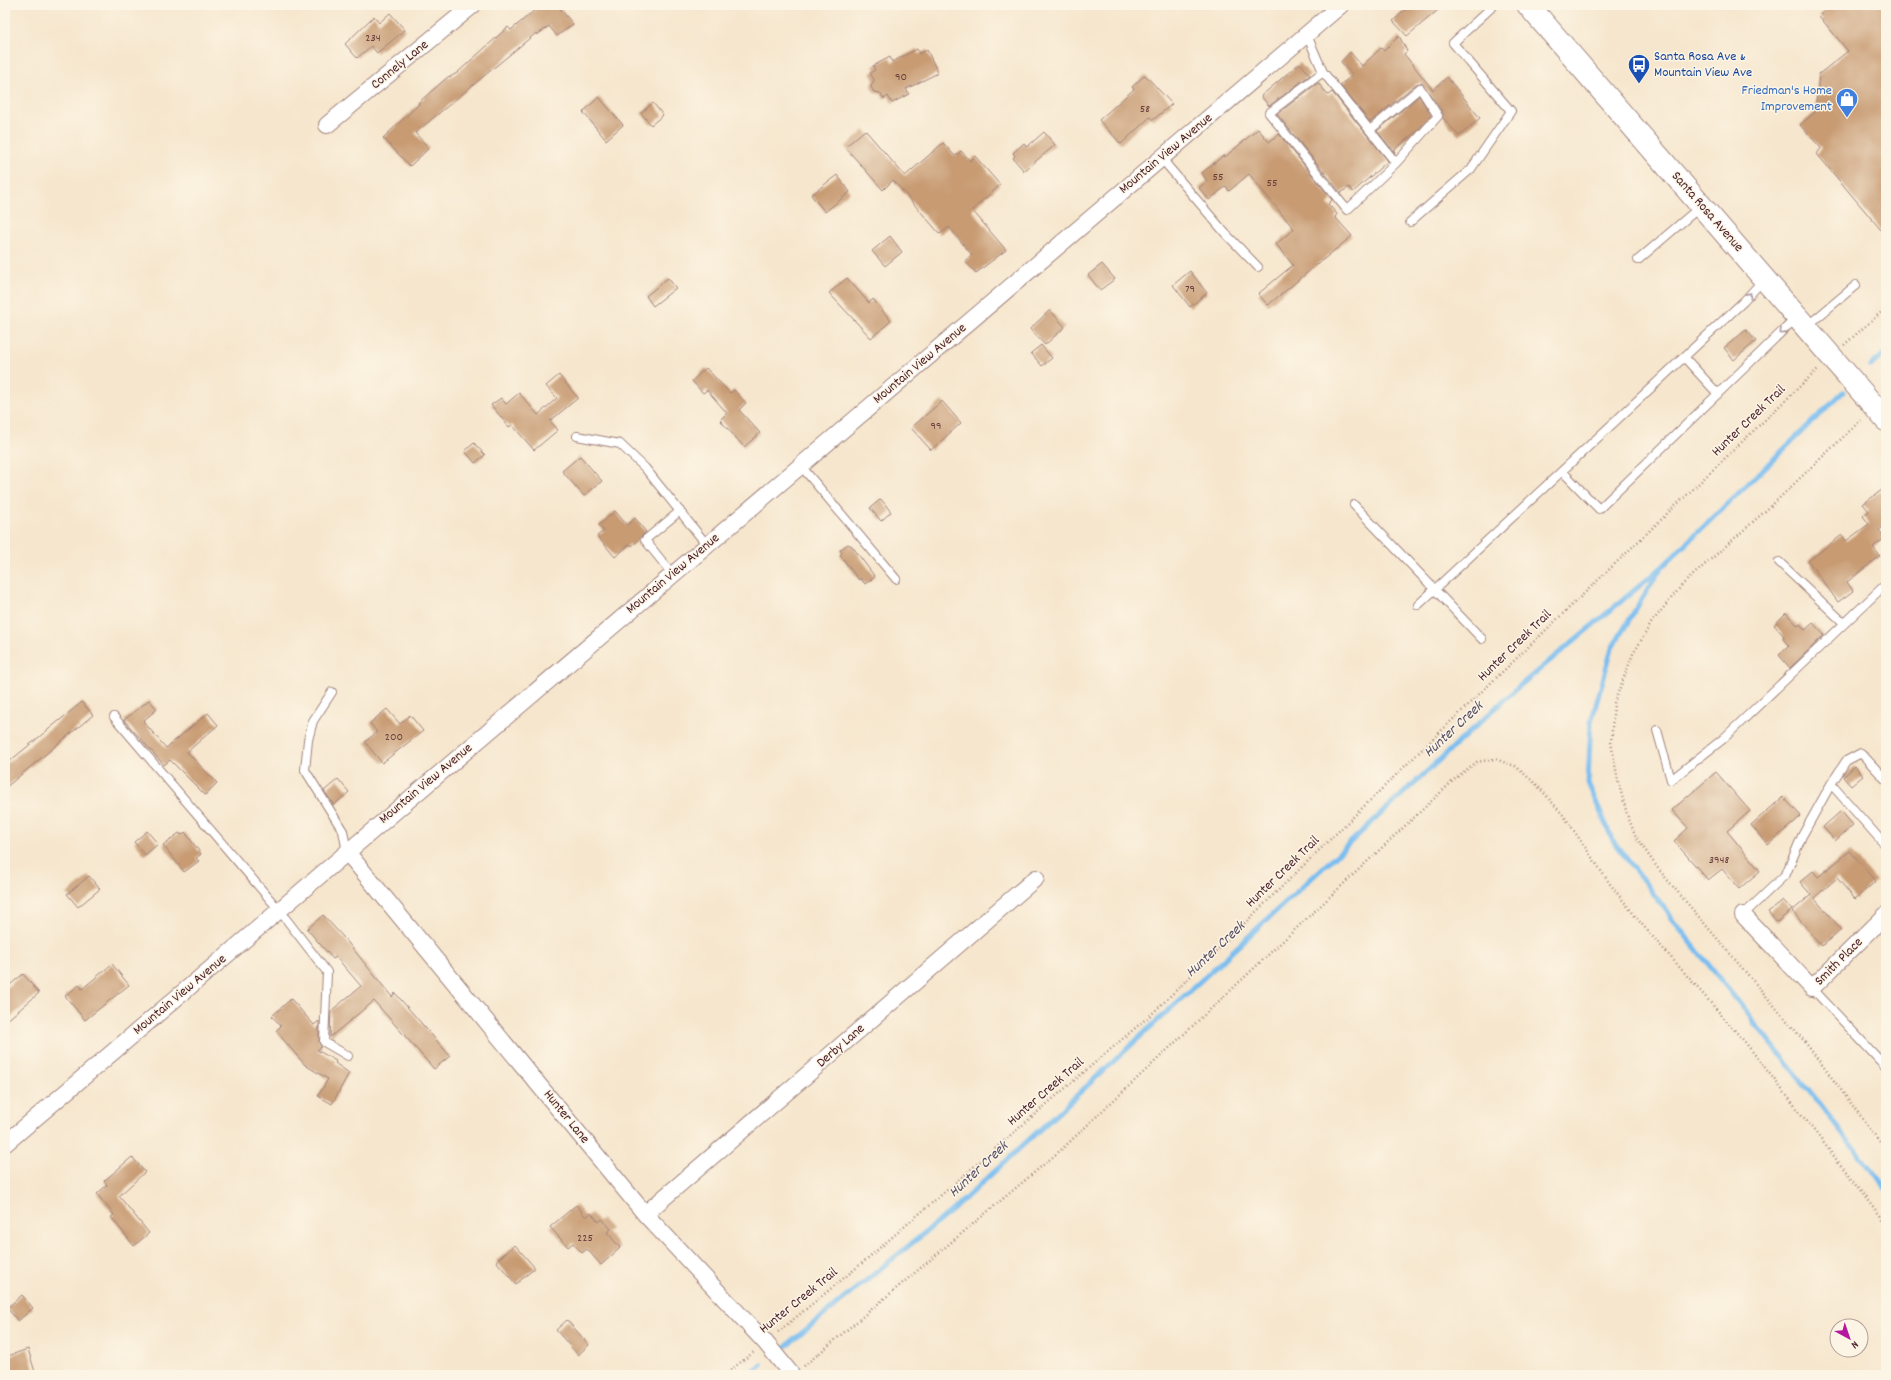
<svg xmlns="http://www.w3.org/2000/svg" width="1891" height="1380" font-family="Dekko,sans-serif">
<rect width="100%" height="100%" fill="#fcf5e5"/>
<filter id="ink" filterUnits="userSpaceOnUse"><feTurbulence type="fractalNoise" baseFrequency=".025" numOctaves="2"/><feDisplacementMap in="SourceGraphic" scale="8" xChannelSelector="R" yChannelSelector="G"/><feConvolveMatrix kernelMatrix="1 2 1 2 8 2 1 2 1" color-interpolation-filters="sRGB"/></filter>
<filter id="wash" filterUnits="userSpaceOnUse"><feTurbulence type="fractalNoise" baseFrequency=".012" numOctaves="4" result="noise"/><feDisplacementMap in="SourceGraphic" scale="16" xChannelSelector="R" yChannelSelector="G"/><feGaussianBlur stdDeviation="0.9" result="paint"/><feColorMatrix in="noise" values="0 0 0 0 0 0 0 0 0 0 0 0 0 0 0 0 0 1.4 0 .05"/><feComposite in="paint" operator="in"/></filter>
<g filter="url(#wash)">
<rect width="100%" height="100%" fill="#f6e6cd"/>
<g fill="none" stroke-linecap="round" stroke-linejoin="round">
<!-- stream -->
<path stroke="#7abef0" stroke-width="5" d="M1871 366 1886 352
M1843 392 1661 568 1612 648 1591 722 1588 783 1613 841 1685 935 1886 1188
M786 1346 955 1208 1516 689 1661 568
M750 1375 762 1365"/>
</g>
<g id="blocks">
<!-- building -->
<path fill="#c89b73" d="M531 5H557L573 24 557 36 549 26 537 35 536 33 415 133 429 148 410 166 383 138 419 104 418 103 449 76 450 77 457 73 508 27 511 30 535 10Z
M1410 5H1444L1407 36 1393 21Z
M1831 5H1886V236L1817 154 1821 148 1800 125 1815 112 1819 74 1848 51 1819 16Z
M390 13 405 30 377 53 371 46 357 58 345 44 374 16 379 23Z
M1399 36 1407 51 1404 54 1433 90 1447 77 1480 118 1459 136 1443 118V113L1422 83 1416 84 1370 122 1340 85 1353 75 1341 62 1350 52 1362 66 1381 48 1384 51Z
M917 49 919 54 927 50 938 73 906 89 909 94 892 103 888 96 884 99 880 93 874 92 871 87 874 80 870 73 875 70 873 66 890 57 892 62Z
M1300 63 1310 75 1269 106 1261 96Z
M1145 75 1172 104 1153 120 1150 117 1121 144 1099 120 1134 89 1132 87Z
M1318 83 1328 95 1332 92 1388 161 1353 192 1349 187 1341 193 1277 114Z
M1419 96 1431 115 1419 129 1394 150 1395 153 1377 131Z
M599 97 623 125 606 140 583 112Z
M653 103 663 115 651 125 641 113Z
M1258 129 1269 142 1279 134 1332 200 1328 204 1337 214 1335 217 1352 236 1268 305 1258 294 1293 265 1276 244 1294 229 1249 174 1229 191 1226 186 1209 200 1199 188 1207 181 1202 173 1224 155 1225 157Z
M865 130 905 176 943 143 955 156 961 151 970 161 975 156 1000 185 972 210 1006 250 976 273 965 261 972 255 949 227 940 234 893 180 883 190 845 147Z
M1044 132 1055 145 1024 171 1013 158 1015 156 1013 153 1024 143 1027 147Z
M837 175 850 192 825 212 811 195Z
M890 236 902 252 885 266 872 251Z
M1102 264 1115 279 1100 290 1088 275Z
M1190 271 1207 293 1190 307 1173 285Z
M668 278 676 288 653 306 646 296Z
M847 278 869 303 873 299 891 321 871 338 829 293Z
M1050 310 1065 327 1045 345 1030 329Z
M1746 330 1756 341 1734 360 1724 348Z
M1041 345 1052 358 1042 366 1031 353Z
M706 368 730 393 734 390 746 403 739 410 760 433 744 447 720 420 727 413 707 390 703 393 692 381Z
M559 375 578 398 550 421 558 430 534 450 512 425 509 427 491 405 501 398 506 404 519 393 538 415 557 398 546 386Z
M942 401 961 423 931 450 911 428Z
M474 443 485 455 475 463 465 451Z
M580 456 602 481 584 496 562 471Z
M1886 487V525L1879 530 1885 538 1873 547 1880 556 1847 582 1853 591 1838 602 1808 561 1842 535 1846 541 1869 524 1863 516 1869 511 1863 504Z
M881 499 891 512 881 521 870 508Z
M615 511 627 525 635 518 646 532 632 546 630 544 615 557 597 536 604 531 599 525Z
M848 544 852 546 875 577 865 584 860 578 859 580 840 555 842 553 840 550Z
M1786 613 1798 626 1800 624 1805 630 1813 623 1824 635 1790 668 1779 655 1789 646 1783 639 1784 636 1774 625Z
M149 700 157 709 143 721 166 748 208 713 218 725 187 752 217 783 205 795 170 760 164 765 124 720Z
M82 702 93 715 5 788V765Z
M387 709 400 724 410 715 423 731 382 763 365 742 377 732 370 723Z
M1855 766 1863 776 1851 786 1843 777Z
M1716 772 1750 811 1727 831 1760 871 1739 889 1722 869 1708 880 1674 841 1688 828 1672 810Z
M338 779 349 792 334 805 324 791Z
M1783 797 1801 816 1768 845 1751 825Z
M1841 811 1853 825 1835 841 1823 827Z
M147 831 158 844 145 855 134 842Z
M185 832 201 854 196 858 199 861 184 872 163 845 179 833 182 835Z
M1850 851 1876 881 1855 899 1837 878 1814 898 1841 929 1822 946 1792 911 1811 895 1800 882 1813 871 1818 877Z
M89 876 100 889 78 907 67 894Z
M1783 900 1792 910 1777 922 1768 912Z
M323 915 345 939 392 997 395 993 450 1056 434 1069 374 1001 330 1037 331 1011 361 986 336 957 333 959 307 929Z
M112 964 129 985 85 1020 65 996 79 985 82 989Z
M23 974 39 993 5 1022V989Z
M291 999 314 1025 319 1021V1042L321 1047 317 1050 336 1061 335 1063 349 1073 332 1104 318 1096 328 1079 305 1065 276 1031 281 1026 272 1016Z
M132 1157 145 1172 119 1196 149 1233 134 1246 111 1217 114 1215 97 1194 107 1185 104 1181Z
M576 1205 586 1217 591 1213 599 1222 602 1219 611 1229 607 1232 620 1248 601 1265 587 1249 582 1253 573 1243 568 1247 550 1227Z
M515 1245 535 1268 516 1284 496 1261Z
M22 1295 33 1308 18 1321 7 1308Z
M567 1320 589 1345 578 1355 556 1330Z
M28 1349 35 1372 27 1375H5V1357Z"/>
</g>
</g>
<g filter="url(#ink)">
<use href="#blocks" fill-opacity="0" stroke="#a0827c" stroke-width="1"/>
<g fill="none" stroke-linecap="round" stroke-linejoin="round">
<!-- lane casing -->
<g stroke="#a0827c" stroke-width="10">
<path id="lane" d="M1307 35 1323 72 1396 163 1347 210 1269 113 1323 72
M1370 130 1420 88 1438 116 1396 163
M1161 158 1225 233 1258 267
M1410 222 1471 169 1511 111 1453 43 1494 5
M1638 260 1701 206
M1806 327 1856 285
M1684 357 1718 394
M577 436 620 444 645 468 707 545
M801 466 896 579
M1562 471 1744 301 1764 279
M1354 505 1482 639
M1779 562 1844 623
M673 575 645 540 680 511
M1418 605 1562 471 1599 509 1797 317
M332 692 313 721 308 740 305 770 343 831 347 852
M114 717 279 910 327 972 324 1042 348 1056
M1657 730 1671 780 1723 739 1886 584
M1831 784 1846 761 1861 753 1886 780
M1743 915 1786 874 1802 836 1831 784 1886 846
M1812 988 1886 1067"/>
</g>
<!-- street casing -->
<g stroke="#a0827c" stroke-width="18">
<path id="street" d="M327 125 473 5
M347 852 645 1214 765 1342 792 1375
M1743 915 1812 988 1886 915
M5 1144 1341 5
M645 1214 1036 878"/>
</g>
<!-- secondary casing -->
<g stroke="#a0827c" stroke-width="24">
<path id="secondary" d="M1528 5 1886 420"/>
</g>
<!-- path -->
<path stroke="#a0827c" stroke-width="2.5" stroke-dasharray="1 3" stroke-linecap="butt" d="M1844 345 1886 308
M1861 420 1772 505 1683 584 1652 622 1633 654 1614 703 1611 742 1618 781 1627 814 1636 837 1659 870 1805 1042 1886 1150
M778 1332 861 1264 1155 1011 1446 726 1818 369
M804 1366 1061 1150 1456 778 1477 762 1495 759 1515 766 1537 785 1564 816 1610 884 1639 921 1745 1042 1886 1223
M724 1375 754 1352"/>
<!-- lane -->
<use href="#lane" stroke="#fff" stroke-width="8"/>
<!-- street -->
<use href="#street" stroke="#fff" stroke-width="16"/>
<!-- secondary -->
<use href="#secondary" stroke="#fff" stroke-width="22"/>
</g>
<!-- one-way arrows -->
<defs><path id="oneway-chevron" d="M-2-3.5L2.5 0L-2 3.5" fill="none" stroke-width="1.6" stroke-linecap="round" stroke-linejoin="round"/></defs>
<g stroke="#ae9aa0">
<use href="#oneway-chevron" transform="translate(1749 295) rotate(-48)"/>
<use href="#oneway-chevron" transform="translate(1782 332) rotate(136)"/>
</g>
</g>
<!-- icons -->
<defs>
<g id="bus-pin" transform="scale(1.15)"><path d="M0 17L-7.5 6A9.5 9.5 0 1 1 7.5 6Z" fill="#1a4fb4" stroke="#fcf5e5"/><path d="M-5-6H5V4H4V6H2V4H-2V6H-4V4H-5ZM-3.5-4V0h7V-4ZM-3.5 1.2v1.5H-2V1.2ZM2 1.2v1.5H3.5V1.2Z" fill="#fff"/></g>
<g id="shop-pin" transform="scale(1.15)"><path d="M0 17L-7.5 6A9.5 9.5 0 1 1 7.5 6Z" fill="#3f7fe0" stroke="#fcf5e5"/><path d="M-5-2.5h2.3a2.7 3.5 0 0 1 5.4 0H5L5.5 6h-11ZM-1.5-2.5h3a1.5 2.3 0 0 0-3 0Z" fill="#fff"/></g>
</defs>
<g fill-rule="evenodd">
<use href="#bus-pin" x="1639" y="65"/>
<use href="#shop-pin" x="1847" y="99"/>
</g>
<g text-anchor="middle" dominant-baseline="central" stroke-width="3" stroke-linejoin="round" paint-order="stroke">
<!-- number labels -->
<g font-size="12" fill="#6a3e3d">
<text x="373" y="38">234</text>
<text x="901" y="77">90</text>
<text x="1145" y="109">58</text>
<text x="1218" y="177">55</text>
<text x="1272" y="183">55</text>
<text x="1190" y="289">79</text>
<text x="936" y="426">99</text>
<text x="394" y="737">200</text>
<text x="1719" y="860">3948</text>
<text x="585" y="1238">225</text>
</g>
<!-- transit labels -->
<g font-size="14" fill="#164399" stroke="#fcf5e5" text-anchor="start">
<text x="1654" y="57">Santa Rosa Ave &amp;<tspan x="1654" dy="16">Mountain View Ave</tspan></text>
</g>
<!-- street labels -->
<g font-size="14" fill="#4a1f2b" stroke="#fcf5e5">
<text transform="translate(400 65) rotate(-39)">Connely Lane</text>
<text transform="translate(1166 154) rotate(-40)">Mountain View Avenue</text>
<text transform="translate(1707 212) rotate(49)">Santa Rosa Avenue</text>
<text transform="translate(920 364) rotate(-40)">Mountain View Avenue</text>
<text transform="translate(1749 421) rotate(-44)">Hunter Creek Trail</text>
<text transform="translate(673 574) rotate(-40)">Mountain View Avenue</text>
<text transform="translate(1515 646) rotate(-44)">Hunter Creek Trail</text>
<text transform="translate(426 784) rotate(-40)">Mountain View Avenue</text>
<text transform="translate(1283 872) rotate(-44)">Hunter Creek Trail</text>
<text transform="translate(1839 962) rotate(-45)">Smith Place</text>
<text transform="translate(180 995) rotate(-40)">Mountain View Avenue</text>
<text transform="translate(841 1046) rotate(-41)">Derby Lane</text>
<text transform="translate(1046 1092) rotate(-41)">Hunter Creek Trail</text>
<text transform="translate(566 1117) rotate(51)">Hunter Lane</text>
<text transform="translate(799 1301) rotate(-39)">Hunter Creek Trail</text>
</g>
<!-- shop labels -->
<g font-size="14" fill="#366cbe" stroke="#fcf5e5" text-anchor="end">
<text x="1832" y="91">Friedman's Home<tspan x="1832" dy="16">Improvement</tspan></text>
</g>
<!-- water labels -->
<g font-size="15" font-style="italic" fill="#584f66" stroke="#fcf5e5">
<text transform="translate(1454 730) rotate(-43)">Hunter Creek</text>
<text transform="translate(1216 950) rotate(-43)">Hunter Creek</text>
<text transform="translate(979 1170) rotate(-43)">Hunter Creek</text>
</g>
</g>
<!-- margin -->
<rect width="1891" height="1380" fill="none" stroke="#fcf5e5" stroke-width="20"/>
<!-- north arrow -->
<g transform="translate(1849 1338) rotate(140)"><circle r="19" fill="#fcf5e5" stroke="#b59f9b"/>
<path d="M0-3L7 15L0 10L-7 15Z" fill="#b5179e"/>
<text y="-6" font-size="11" font-weight="bold" text-anchor="middle" fill="#4a1f2b">N</text>
</g>
</svg>
